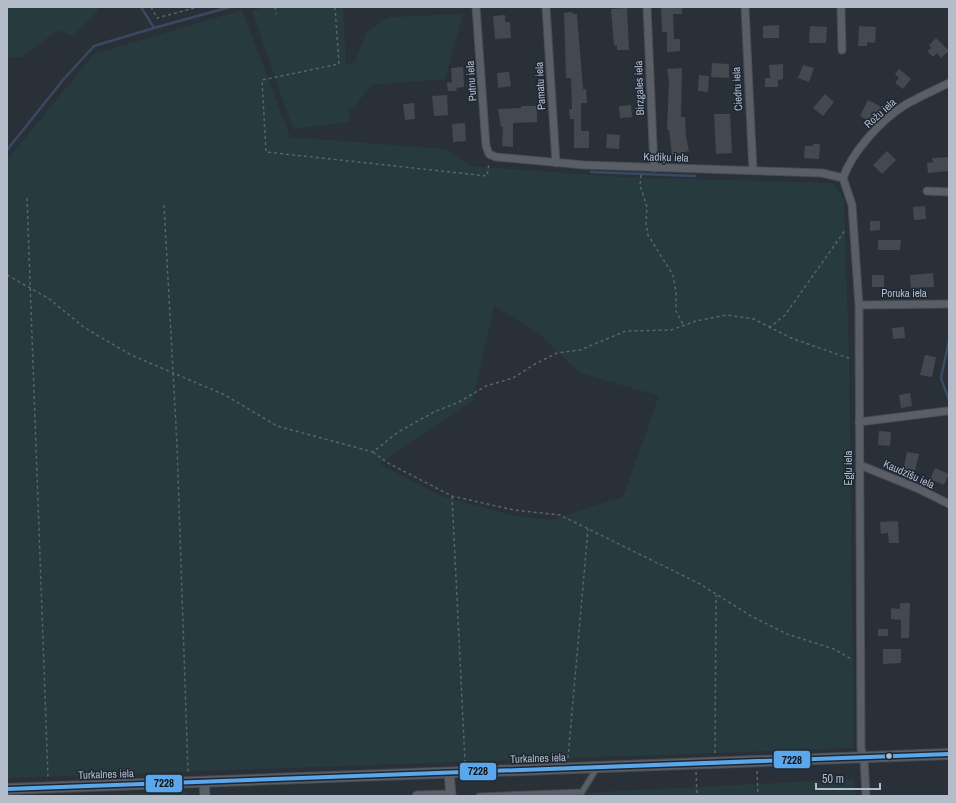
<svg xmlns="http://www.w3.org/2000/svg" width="956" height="803" font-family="'Archivo Narrow',sans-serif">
<rect width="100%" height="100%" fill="#2a3038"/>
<!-- green -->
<path fill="#273a3e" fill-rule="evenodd" d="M7 7H97L98 11 72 36 58 30 22 57H7Z
M265 7H343L346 64 355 62 366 33 389 17 463 14 445 79 371 85 353 109 349 108 350 122 293 129 252 11Z
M242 10 290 137 445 149 470 166 621 177 832 183 844 199 849 358 854 748 7 778V160L94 54ZM494 306 539 333 580 373 659 396 623 497 551 520 511 515 441 496 380 464 473 400Z
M854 779 855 796H522Z
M184 791 192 796H85Z"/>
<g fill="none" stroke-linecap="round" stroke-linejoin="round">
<!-- stream -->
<path stroke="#384963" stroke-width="2.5" d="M141 7 154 28
M7 150 63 80 94 46 154 28 230 7
M591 172 695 176
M949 340 941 378 949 400"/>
</g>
<!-- building -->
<path fill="#444950" d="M661 7H682V14H673L674 39H680V51L667 52V32H662Z
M627 8 629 50H617V45L614 46 611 9Z
M572 12 573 14H577L583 89H586L587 103H581V131H589V148H574V119H570L569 109H572L571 78H566L564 13Z
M505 15V22H510L511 38 495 39 493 16Z
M779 25V38H763V26Z
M810 26 827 27 826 43H809Z
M859 26 876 27 875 43 867 42V46H858Z
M936 38 949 51 941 58 937 53 933 57 927 51 931 48 929 45Z
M712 63 729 64V78L711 77Z
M783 64V79L778 80V87H765V78H770L769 65Z
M803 65 814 68 809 82 798 78Z
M463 67 464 87 456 88 457 91H448L447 83 452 82 451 68Z
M682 68 681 117H685L686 136 689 151 672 155 669 130H667L669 81 667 69Z
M899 69 911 79 903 89 895 83 899 78 895 74Z
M509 72 511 86 498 88 497 73Z
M699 75 709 76 708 92 698 91Z
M825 94 834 102 823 116 813 108Z
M447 95 448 115 434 116 432 96Z
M868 100 882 107 879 114 876 112 871 122 860 116Z
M414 103 415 119 405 120 403 104Z
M631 105 632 117 620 118 619 106Z
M521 106H537V122L513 123V147L502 146 503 127H501L498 109 521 108Z
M714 114H730L732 153 716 154Z
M465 123 466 141 453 142 452 124Z
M607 134 620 135 619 149 606 148Z
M813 144H820L819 159 804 158 805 146H813Z
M887 151 896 160 882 174 873 165Z
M948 157 949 171 928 173 927 163 933 162 932 158Z
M925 206 926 219 914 220 913 207Z
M870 221H880V230L870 231Z
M878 240H901L900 250H878Z
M933 273 934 287 911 288 910 275Z
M872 275H884V287H872Z
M904 327 905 338 893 339 892 328Z
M925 355 936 357 932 377 920 375Z
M910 393 912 406 901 408 899 395Z
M879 431 891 432 890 446 878 445Z
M907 452 919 454 914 475 903 472Z
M935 468 949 474 944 485 930 479Z
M898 521 899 543H889L888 533 881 534 880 522Z
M900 603H910L909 638H901V620L891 619V608L900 609Z
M878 629H888V636H878Z
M883 649H901V663L883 664Z"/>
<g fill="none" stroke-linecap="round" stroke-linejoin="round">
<!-- pedestrian casing -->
<g stroke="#484c53" stroke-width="7">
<path id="pedestrian" d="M479 796 582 792 597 768"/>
</g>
<!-- minor casing -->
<g stroke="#484c53" stroke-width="9">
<path id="minor" d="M476 7 486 146 489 154 496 157 584 165 822 173 843 178
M546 7 556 163
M647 7 654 168
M745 7 753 171
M841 7 842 50
M843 178 852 205 859 305 861 749 864 759 866 796
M843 178C852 152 881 120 905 105 919 97 934 90 949 83
M927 191 949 192
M859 305 949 304
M859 422 947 411
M860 465 919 489 949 504"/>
</g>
<!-- tertiary casing -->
<g stroke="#484c53" stroke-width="11">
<path id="tertiary" d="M204 782 205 796
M417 796 451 795 449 773"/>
</g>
<!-- secondary casing -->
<g stroke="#484c53" stroke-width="12">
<path id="secondary" d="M7 789 949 754"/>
</g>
<!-- path -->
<path stroke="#5d636a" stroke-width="1.5" stroke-dasharray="3 3" stroke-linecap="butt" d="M151 7 157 18 198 7
M275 7 276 14
M335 7 339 64 262 80 266 152 487 176 489 163
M641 175 640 185 647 207 646 224 648 235 673 275 676 292V311L684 326
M27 198 48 778
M164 205 177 445 188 772
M7 275 48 298 85 328 131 355 225 395 277 426 373 452 398 432 434 412 459 402 486 386 513 378 535 364 557 353 580 350 626 331 671 330 696 321 727 315 754 319 791 338 851 359
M769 328 785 315 846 229
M373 452 388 463 452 496 514 510 560 515 700 584 751 616 787 634 834 649 853 660
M452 496 465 762
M715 753 716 595
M568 758 588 529
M757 771 758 796
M696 772 697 796"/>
<!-- pedestrian -->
<use href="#pedestrian" stroke="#5a5e66" stroke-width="5"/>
<!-- minor -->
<use href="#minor" stroke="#5a5e66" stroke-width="7"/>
<!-- tertiary -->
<use href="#tertiary" stroke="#5a5e66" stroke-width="9"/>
<!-- secondary -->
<use href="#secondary" stroke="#595d64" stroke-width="10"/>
<!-- bus-1 casing -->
<g stroke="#1d2633" stroke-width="7">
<path id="bus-1" d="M7 789 949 754"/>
</g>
<!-- bus-1 -->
<use href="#bus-1" stroke="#5aa8eb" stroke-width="4"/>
</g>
<!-- markers -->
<circle fill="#b4bcc9" stroke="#1d2633" stroke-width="1.5" cx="889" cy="756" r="3.5"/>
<g text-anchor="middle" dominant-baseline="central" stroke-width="3" stroke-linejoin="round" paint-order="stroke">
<!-- street labels -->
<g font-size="11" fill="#b4bcc9" stroke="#1d2633">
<text transform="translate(471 81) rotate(-94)">Putnu iela</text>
<text transform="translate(540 86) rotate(-93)">Pamatu iela</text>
<text transform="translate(639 88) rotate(-92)">Birzgales iela</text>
<text transform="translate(737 89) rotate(-93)">Ciedru iela</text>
<text transform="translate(880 113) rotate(-42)">Rožu iela</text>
<text transform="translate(666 157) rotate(2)">Kadiķu iela</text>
<text x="904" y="293">Poruka iela</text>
<text transform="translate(848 468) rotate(-90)">Egļu iela</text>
<text transform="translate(909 474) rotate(24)">Kaudzīšu iela</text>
<text transform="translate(538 758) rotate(-2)">Turkalnes iela</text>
<text transform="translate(106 774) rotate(-2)">Turkalnes iela</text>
</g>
</g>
<g stroke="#1d2633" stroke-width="1.5">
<rect x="773" y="750" width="38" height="19" rx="4" fill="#5aa8eb"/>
<rect x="459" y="762" width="38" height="19" rx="4" fill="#5aa8eb"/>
<rect x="145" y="774" width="38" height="19" rx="4" fill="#5aa8eb"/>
</g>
<g font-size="11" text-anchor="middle" font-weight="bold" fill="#111">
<text x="792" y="764">7228</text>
<text x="478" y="775">7228</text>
<text x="164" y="787">7228</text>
</g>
<!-- border -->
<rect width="956" height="803" fill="none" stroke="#b4bcc9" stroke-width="16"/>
<!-- scale -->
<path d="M816 783v6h64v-6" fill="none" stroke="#b4bcc9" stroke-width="2"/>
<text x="822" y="783" font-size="12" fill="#b4bcc9" stroke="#1d2633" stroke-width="3" paint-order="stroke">50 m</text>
</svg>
